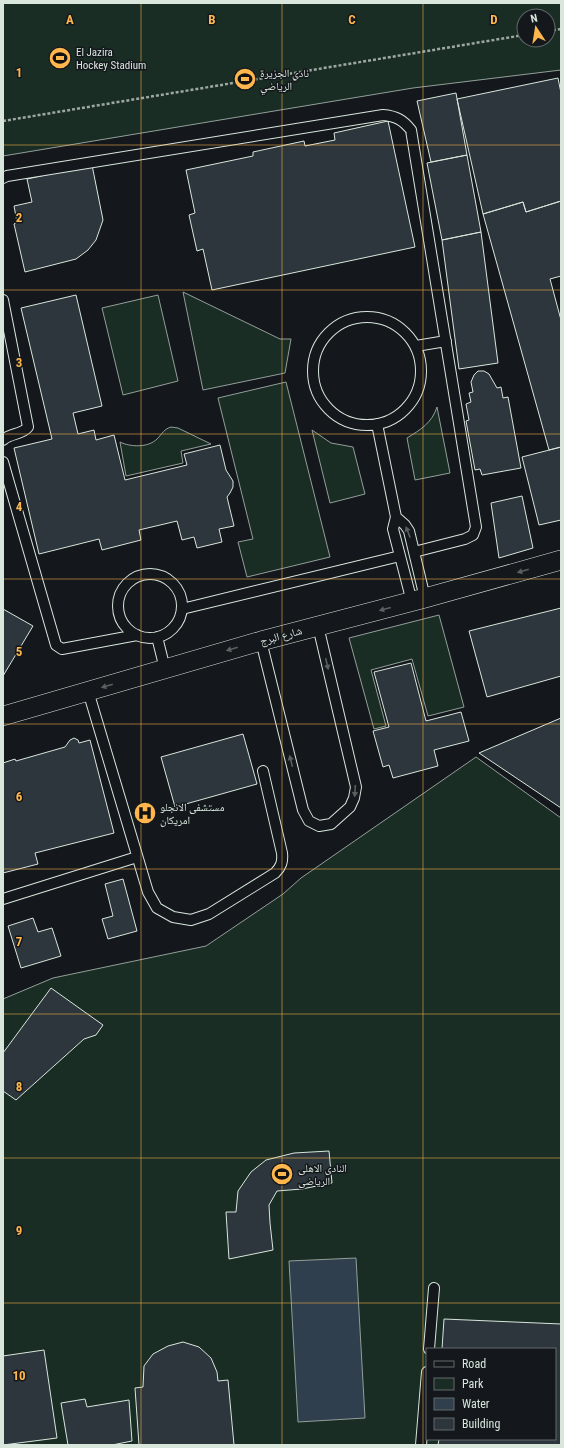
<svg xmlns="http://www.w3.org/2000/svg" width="564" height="1448" font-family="'Roboto Condensed','Noto Naskh Arabic',sans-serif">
<rect width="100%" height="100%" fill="#14181c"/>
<!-- green -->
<path fill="#1a2d24" stroke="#939e99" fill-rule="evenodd" d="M3 3H561V70L413 88 3 156ZM524 16H548V40H524Z
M183 292 280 339H291L285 373 203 390Z
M158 295 178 381 123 395 102 308Z
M286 382 330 557 247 577 238 542 253 539 218 398Z
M437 407 450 473 415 480 407 438C420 430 432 423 437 407Z
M171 427 178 428 211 444 181 451 183 463 126 476 120 442C130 447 148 448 157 439 162 434 164 429 171 427Z
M312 430 331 443 353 447 365 494 330 503Z
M439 615 464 707 428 716 412 659 371 670 386 726 374 729 349 638Z
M476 757 561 818V1445H3V999L53 978 206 946 283 894 301 878ZM427 1349H555V1439H427Z"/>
<!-- water -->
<path fill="#2f3f4d" stroke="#939e99" d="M356 1258 365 1418 298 1422 289 1261Z"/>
<!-- building -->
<path fill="#2c363c" stroke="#d8e6dc" d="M558 78 561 93V201L526 212 523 202 483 214 457 99Z
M456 93 467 155 431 162 417 101Z
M388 121 415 247 212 290 203 249 197 251 189 215 195 213 186 170 253 156V152L304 141 305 146 335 140 334 133Z
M467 155 481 232 442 240 427 163Z
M92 165 103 220 96 240 88 250 76 259 25 272 14 224 17 222 14 206 32 202 27 179Z
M561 201V276L550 279 561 320V447L549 450 483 214 523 202 526 212Z
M481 232 498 363 459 369 442 240Z
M76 295 102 406 73 413 78 434 94 430 96 440 114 435 125 480 187 465 184 454 220 445 226 470 233 481V487L230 493 227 497 234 526 219 529 222 542 197 548 194 537 182 540 177 521 139 530 141 540 102 550 99 539 39 554 14 448 52 439 21 308Z
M478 371H484L489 374 497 388 501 387 503 398 508 397 521 468 482 475 480 469 475 470 466 421 469 420 466 404 471 402 469 393 473 392 471 382 474 375Z
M561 447V520L539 525 522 457Z
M522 496 533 548 499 558 491 503Z
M561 608V676L487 697 469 631Z
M3 609 33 626 3 676Z
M411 663 426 721 461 712 469 741 434 750 438 766 393 778 389 765 383 767 373 731 389 727 374 672Z
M561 718V808L479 753Z
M243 734 257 784 175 807 161 757Z
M74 738 78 740 79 743 90 740 114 833 35 853 38 864 3 873V763L15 759 16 761 65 747 70 740Z
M123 879 137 931 108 939 102 919 113 916 105 884Z
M33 918 38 932 52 928 61 956 21 968 8 926Z
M51 988 103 1025 96 1035 84 1039 16 1100 3 1091V1053Z
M329 1151 332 1183 302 1189 277 1191 269 1205 270 1223 273 1250 229 1259 226 1212H236L238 1191 251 1172 266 1160 294 1153Z
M444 1319 561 1324V1445H438L439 1439H555V1349H442Z
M183 1342 199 1347 211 1358 217 1372 218 1381 228 1380 234 1445H139L135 1388 143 1387 144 1366 153 1354 168 1346Z
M44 1350 57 1438 3 1445V1356Z
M85 1399 87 1407 129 1400 132 1441 112 1445H68L61 1403Z"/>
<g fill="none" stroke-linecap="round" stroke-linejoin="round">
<!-- service casing -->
<g stroke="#d8e6dc" stroke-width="12">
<path id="service" d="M3 178 7 176 383 115C396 116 403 120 411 130L476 527 473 535 465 539 414 552
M3 300 28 427C22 435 10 433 3 440
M313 371a54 54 0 1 1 108 0a54 54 0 1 1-108 0Z
M416 346 446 341
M377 424 396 517 393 529 412 602
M3 462 56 645 62 649 137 635
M396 517 405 525 409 531 425 598
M118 606a32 32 0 1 1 64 0a32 32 0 1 1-64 0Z
M182 609 400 556
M157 637 165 669
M261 641 303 810 309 821 319 826 331 824 350 807 354 798 356 787 318 626
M88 691 148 892 157 908 173 917 191 920 209 914 275 873C281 867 283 862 282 853L263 771
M3 899 137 857
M429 1349 434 1288
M421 1445 427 1372"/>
</g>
<!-- minor casing -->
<g stroke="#d8e6dc" stroke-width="20">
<path id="minor" d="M3 716 261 641 425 598 561 560"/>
</g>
<!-- path -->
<path stroke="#9da8a2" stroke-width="2.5" stroke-dasharray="3 2" stroke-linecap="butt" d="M548 31 561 29
M3 121 524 35"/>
<!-- service -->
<use href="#service" stroke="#14181c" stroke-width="10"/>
<!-- minor -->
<use href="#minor" stroke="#14181c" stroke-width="19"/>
</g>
<!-- one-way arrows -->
<defs><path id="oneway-solid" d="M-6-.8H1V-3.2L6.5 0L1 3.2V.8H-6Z"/></defs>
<g fill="#59605f">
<use href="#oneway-solid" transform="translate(408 532) rotate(-111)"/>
<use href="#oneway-solid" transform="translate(523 571) rotate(164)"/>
<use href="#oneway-solid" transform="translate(385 609) rotate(165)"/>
<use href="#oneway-solid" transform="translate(232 649) rotate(164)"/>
<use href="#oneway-solid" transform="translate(327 664) rotate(77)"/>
<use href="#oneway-solid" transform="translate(107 686) rotate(164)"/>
<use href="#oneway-solid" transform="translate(291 761) rotate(-104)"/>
<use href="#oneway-solid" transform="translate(355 791) rotate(93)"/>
</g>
<!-- grid -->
<path fill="none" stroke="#ffb74d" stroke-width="1" stroke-opacity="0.55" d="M141 3V1445M282 3V1445M423 3V1445M3 145H561M3 290H561M3 434H561M3 579H561M3 724H561M3 869H561M3 1014H561M3 1158H561M3 1303H561"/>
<!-- icons -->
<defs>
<g id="stadium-disc" transform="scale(1.15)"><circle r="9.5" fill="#ffb74d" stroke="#14181c"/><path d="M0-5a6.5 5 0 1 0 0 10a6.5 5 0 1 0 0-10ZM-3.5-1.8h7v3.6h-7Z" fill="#111"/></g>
<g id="hospital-disc" transform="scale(1.15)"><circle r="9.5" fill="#ffb74d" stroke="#14181c"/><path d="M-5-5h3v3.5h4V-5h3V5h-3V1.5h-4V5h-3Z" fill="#111"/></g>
</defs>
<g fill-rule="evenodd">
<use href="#stadium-disc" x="60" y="58"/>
<use href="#stadium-disc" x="245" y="79"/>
<use href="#hospital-disc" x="145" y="813"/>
<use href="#stadium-disc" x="282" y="1174"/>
</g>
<g text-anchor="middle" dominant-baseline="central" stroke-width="3" stroke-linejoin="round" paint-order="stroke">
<!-- poi labels -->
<g font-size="11" fill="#d8e6dc" stroke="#14181c" text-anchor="start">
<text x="76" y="52">El Jazira<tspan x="76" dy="13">Hockey Stadium</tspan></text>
<text x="260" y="73">نادي الجزيرة<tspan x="260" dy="13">الرياضي</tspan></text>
<text x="160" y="807">مستشفى الانجلو<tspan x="160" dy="13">امريكان</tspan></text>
<text x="298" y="1168">النادى الاهلى<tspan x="298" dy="13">الرياضى</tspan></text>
</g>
<!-- street labels -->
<g font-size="11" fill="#d8e6dc" stroke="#14181c">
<text transform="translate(281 636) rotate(-15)">شارع البرج</text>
</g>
</g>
<g font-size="13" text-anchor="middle" font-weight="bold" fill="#ffb74d" stroke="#14181c" stroke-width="3" stroke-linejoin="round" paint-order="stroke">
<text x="70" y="24">A</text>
<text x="212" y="24">B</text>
<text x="352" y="24">C</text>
<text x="494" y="24">D</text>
<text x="19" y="77">1</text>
<text x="19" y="222">2</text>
<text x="19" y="367">3</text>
<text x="19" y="511">4</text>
<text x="19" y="656">5</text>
<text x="19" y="801">6</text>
<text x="19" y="946">7</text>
<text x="19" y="1091">8</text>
<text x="19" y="1235">9</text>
<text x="19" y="1380">10</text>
</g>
<!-- border -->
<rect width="564" height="1448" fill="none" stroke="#d8e6dc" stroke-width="8"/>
<!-- legend -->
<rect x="426" y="1348" width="130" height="92" fill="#14181c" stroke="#626a69"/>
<rect x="434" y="1361" width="20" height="6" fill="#14181c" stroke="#626a69"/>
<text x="462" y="1368" font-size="12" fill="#d8e6dc">Road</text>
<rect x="434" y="1378" width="20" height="12" fill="#1a2d24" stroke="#626a69"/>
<text x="462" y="1388" font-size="12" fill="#d8e6dc">Park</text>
<rect x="434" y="1398" width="20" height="12" fill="#2f3f4d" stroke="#626a69"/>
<text x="462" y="1408" font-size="12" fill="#d8e6dc">Water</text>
<rect x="434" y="1418" width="20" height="12" fill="#2c363c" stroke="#626a69"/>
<text x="462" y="1428" font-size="12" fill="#d8e6dc">Building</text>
<!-- north arrow -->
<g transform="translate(536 28) rotate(348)"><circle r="19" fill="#14181c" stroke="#626a69"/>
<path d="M0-3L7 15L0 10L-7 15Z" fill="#ffb74d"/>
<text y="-6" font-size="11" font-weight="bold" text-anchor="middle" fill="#d8e6dc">N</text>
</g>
</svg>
